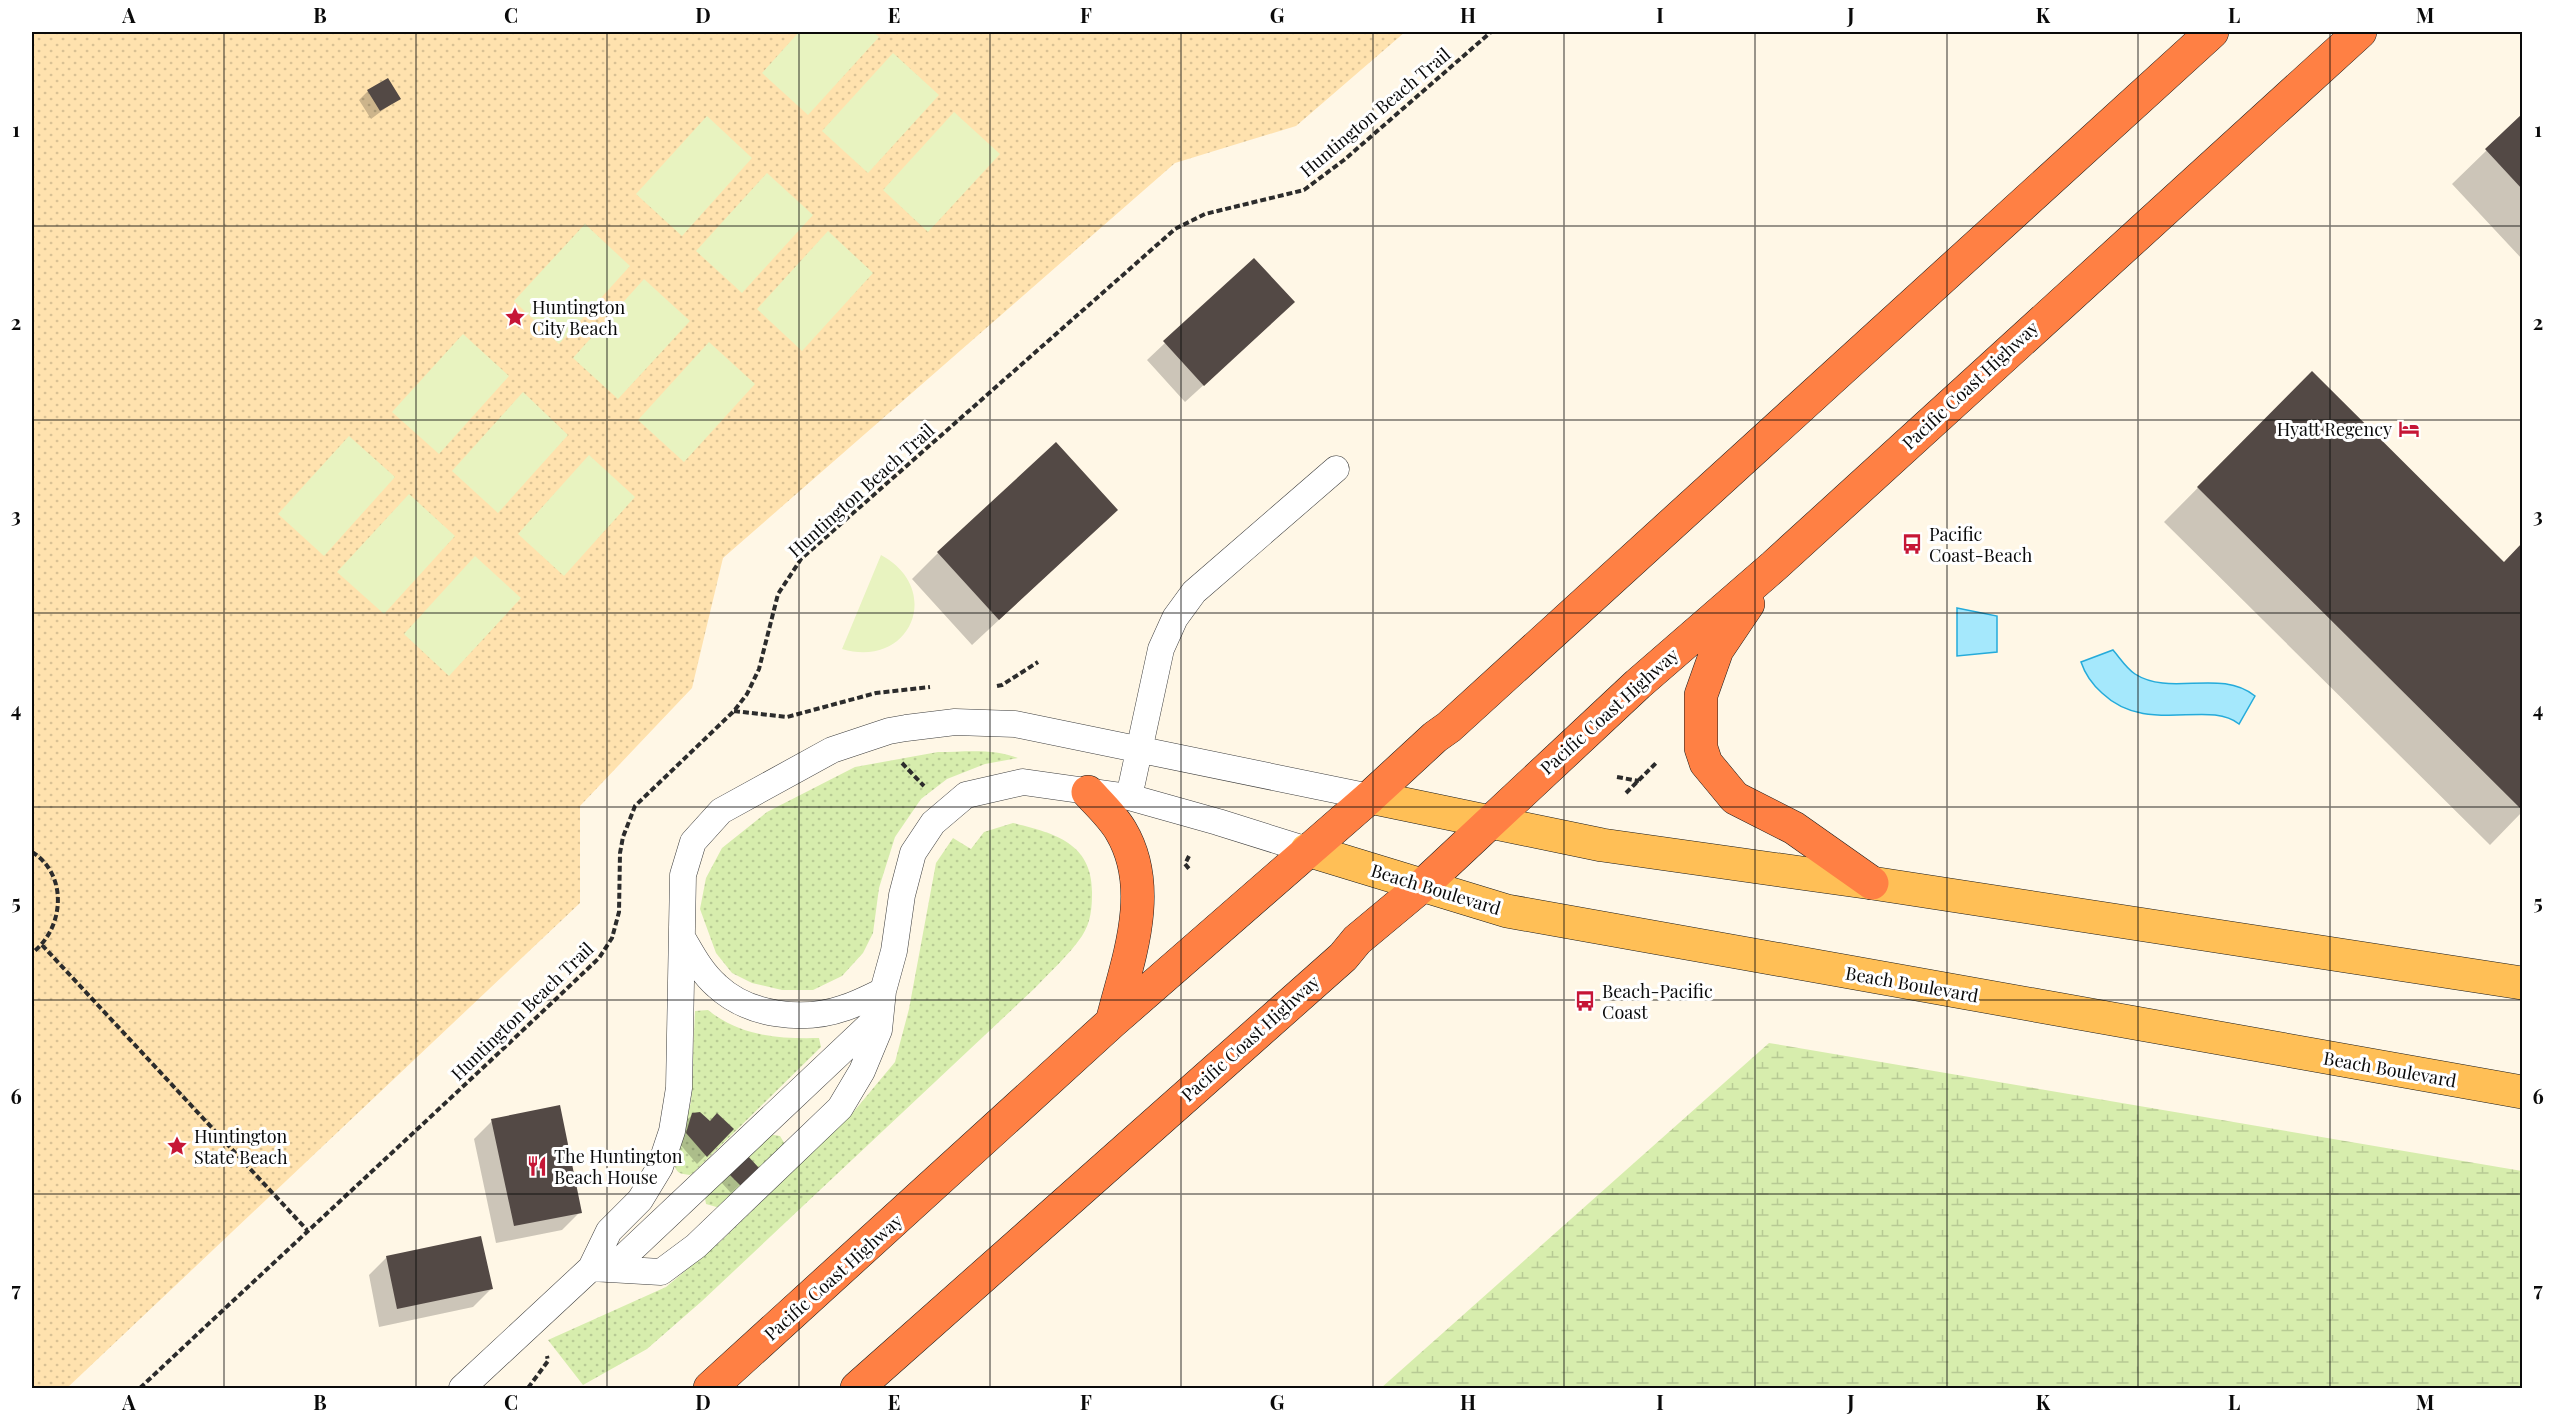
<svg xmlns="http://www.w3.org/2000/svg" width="2554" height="1420" font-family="'Playfair Display',serif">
<defs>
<pattern id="grass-dots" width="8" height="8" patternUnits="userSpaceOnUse" patternTransform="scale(1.5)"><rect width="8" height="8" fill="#d7edad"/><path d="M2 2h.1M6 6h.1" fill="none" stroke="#b7ca94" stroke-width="1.8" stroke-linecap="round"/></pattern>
<pattern id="wetland-marsh" width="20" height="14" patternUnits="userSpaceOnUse" patternTransform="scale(1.5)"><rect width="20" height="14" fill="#d7edad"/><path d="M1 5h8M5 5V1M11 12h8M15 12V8" fill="none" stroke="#b7ca94"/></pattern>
<pattern id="sand-dots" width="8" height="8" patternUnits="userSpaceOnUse" patternTransform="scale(1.5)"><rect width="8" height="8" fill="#ffe2ae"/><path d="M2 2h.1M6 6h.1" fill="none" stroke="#d9c194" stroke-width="1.8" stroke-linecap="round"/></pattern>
</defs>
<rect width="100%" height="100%" fill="#fff7e6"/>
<!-- grass -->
<path fill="url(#grass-dots)" d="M938 752C964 752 993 748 1018 758L985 764 947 779 921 799 895 837 879 888 873 933 863 953 842 976 813 990H782L752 983 732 973 716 953 700 909 706 878 722 848 767 812 855 767Z
M1013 823C1053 833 1092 842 1092 892 1092 908 1091 922 1082 936 1069 955 1050 972 1035 988L702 1301 647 1349 583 1385 548 1340 666 1287 721 1241 850 1116 895 1062 909 1009 936 863 953 838 971 849 984 832Z
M708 1010C740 1036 778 1039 819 1038L821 1047 693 1173 690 1175C680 1174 676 1173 674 1163L691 1102 695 1011Z
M768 1134 780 1136 786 1146 720 1208 706 1204 704 1192Z"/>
<!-- wetland -->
<path fill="url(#wetland-marsh)" d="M1769 1043 2522 1171V1388H1381Z"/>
<!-- sand -->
<path fill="url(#sand-dots)" d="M32 32H1405L1296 126 1175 163 723 558 692 688 580 806V903L67 1388H32Z"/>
<!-- pitch -->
<path fill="#e8f3c0" d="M799 32H873L879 37 808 115 762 73Z
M893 53 939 95 868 173 822 131Z
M954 112 1000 154 928 232 883 190Z
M707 116 752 158 682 236 636 194Z
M767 173 813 215 742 293 696 251Z
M585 224 630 266 559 344 514 301Z
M828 231 873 273 802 351 757 309Z
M644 279 690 321 618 399 573 358Z
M463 334 509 376 439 454 392 412Z
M709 342 755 384 684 462 638 420Z
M523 392 568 435 498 513 452 471Z
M349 436 395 477 324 556 278 514Z
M589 455 635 497 564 576 518 534Z
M409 494 455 536 384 614 337 572Z
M881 555C944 589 911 669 842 649Z
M475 556 521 598 449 676 404 634Z"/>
<!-- water -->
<path fill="#a5e8fc" stroke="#25abda" stroke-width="1.5" d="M1957 608 1997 616V652L1957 656Z
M2113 650C2120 658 2126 668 2135 674 2171 697 2220 668 2255 696L2239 724C2208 699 2147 736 2102 693 2093 685 2085 674 2081 662Z"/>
<!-- shadow -->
<path fill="#0003" d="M387 80 399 98 371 119 359 100 368 91Z
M2522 116V259L2452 184Z
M1275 320 1185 402 1147 360 1165 343Z
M2278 407 2503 564 2522 544V812L2490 845 2164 522Z
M1089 536 972 645 912 579 938 553Z
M693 1114 709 1123 732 1129 697 1164 678 1142 684 1123Z
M492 1121 580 1212 562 1230 496 1243 474 1139Z
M747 1157 757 1168 731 1193 721 1182Z
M387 1257 491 1289 473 1307 379 1327 369 1275Z"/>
<!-- building -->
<path fill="#534945" d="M388 78 401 99 380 111 367 90Z
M2522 114V189L2485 149Z
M1254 258 1295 302 1204 386 1163 341Z
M2312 371 2504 562 2522 543V810L2197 487Z
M1056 442 1118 510 999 620 937 552Z
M560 1105 582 1213 514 1226 491 1119Z
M700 1112 710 1121 717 1113 734 1129 707 1157 686 1133 692 1113Z
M747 1155 759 1168 741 1186 728 1173Z
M481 1236 493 1289 397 1309 386 1256Z"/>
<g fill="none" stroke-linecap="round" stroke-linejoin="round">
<!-- lane casing -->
<g stroke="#3d3d3d" stroke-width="27">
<path id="lane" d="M1129 797 1161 649 1175 618 1194 592 1336 469
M682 937C692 954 701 972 717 986 749 1016 804 1022 844 1008 857 1004 870 997 883 991
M591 1268 661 1272 696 1246 840 1108 862 1071 879 1030 883 991 894 951 902 895 913 853 933 823 966 795 1023 782 1129 797 1218 822 1307 850
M611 1269 879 1016
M462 1388 591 1268 609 1231 640 1200 660 1167 672 1131 679 1088 683 875 693 842 721 811 832 750 889 731 906 728 955 722 1015 724 1370 797"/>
</g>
<!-- primary casing -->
<g stroke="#1b1b1b" stroke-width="34">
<path id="primary" d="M1370 797 1602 845 1872 883 2522 983
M1307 850 1507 911 2522 1092"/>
</g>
<!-- highway casing -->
<g stroke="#1b1b1b" stroke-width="34">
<path id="highway" d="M1748 604 1717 650 1701 695V748L1706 763 1735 798 1794 828 1872 883
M1088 792C1099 804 1113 817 1121 831 1156 890 1127 962 1112 1022
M710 1388 1112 1022 1370 797 1435 737 1449 727 2212 32
M857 1388 1343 957 1357 940 1423 885 1638 684 1774 566 2360 32"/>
</g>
<!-- path -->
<path stroke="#2c2c2c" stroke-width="4" stroke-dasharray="6 3" stroke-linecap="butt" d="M997 686 1002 685 1038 662
M734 711 787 717 876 693 930 687
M902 763 924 786
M1617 777 1639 781
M1626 793 1657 762
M32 852C69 875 64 929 32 953
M1189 856 1185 864 1190 870
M42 945 307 1230
M140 1388C293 1244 447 1103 599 958L612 938 619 912 620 853 623 837 635 806 734 711 747 694 759 669 778 594 801 559 1175 229 1205 214 1304 190 1344 160 1491 32
M528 1388 548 1361 547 1356"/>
<!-- lane -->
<use href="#lane" stroke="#fff" stroke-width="26"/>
<!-- primary -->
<use href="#primary" stroke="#ffbf56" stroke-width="33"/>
<!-- highway -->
<use href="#highway" stroke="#ff8044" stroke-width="33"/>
</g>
<!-- grid -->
<path fill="none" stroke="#0a0a0a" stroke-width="1.5" stroke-opacity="0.55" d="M224 32V1388M416 32V1388M607 32V1388M799 32V1388M990 32V1388M1181 32V1388M1373 32V1388M1564 32V1388M1755 32V1388M1947 32V1388M2138 32V1388M2330 32V1388M32 226H2522M32 420H2522M32 613H2522M32 807H2522M32 1000H2522M32 1194H2522"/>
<!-- icons -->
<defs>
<g id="sight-bare" transform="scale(1.62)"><path d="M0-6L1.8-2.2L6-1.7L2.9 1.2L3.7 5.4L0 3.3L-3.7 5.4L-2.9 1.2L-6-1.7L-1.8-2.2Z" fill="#c61636" stroke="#fff" stroke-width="2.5" paint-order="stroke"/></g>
<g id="hotel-bare" transform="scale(1.62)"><path d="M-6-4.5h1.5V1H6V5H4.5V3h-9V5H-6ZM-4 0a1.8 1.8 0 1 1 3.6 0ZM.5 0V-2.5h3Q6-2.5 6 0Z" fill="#c61636" stroke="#fff" stroke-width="2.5" paint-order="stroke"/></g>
<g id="bus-bare" transform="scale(1.62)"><path d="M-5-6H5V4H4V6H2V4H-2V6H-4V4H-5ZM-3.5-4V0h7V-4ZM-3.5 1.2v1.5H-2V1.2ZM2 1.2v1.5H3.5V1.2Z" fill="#c61636" stroke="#fff" stroke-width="2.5" paint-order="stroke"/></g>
<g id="restaurant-bare" transform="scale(1.62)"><path d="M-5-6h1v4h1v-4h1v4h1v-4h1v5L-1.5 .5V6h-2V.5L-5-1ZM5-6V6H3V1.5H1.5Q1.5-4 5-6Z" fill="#c61636" stroke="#fff" stroke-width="2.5" paint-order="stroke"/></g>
</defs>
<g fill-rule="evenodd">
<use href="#sight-bare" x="515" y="317"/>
<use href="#hotel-bare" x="2409" y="429"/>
<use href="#bus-bare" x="1912" y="544"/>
<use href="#bus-bare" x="1585" y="1001"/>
<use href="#sight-bare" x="177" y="1146"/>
<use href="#restaurant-bare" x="537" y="1166"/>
</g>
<g text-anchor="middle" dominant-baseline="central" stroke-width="6" stroke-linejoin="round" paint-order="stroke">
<!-- street labels -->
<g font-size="18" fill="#0a0a0a" stroke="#fff">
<text transform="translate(1375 112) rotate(-40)">Huntington Beach Trail</text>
<text transform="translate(1970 385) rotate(-43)">Pacific Coast Highway</text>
<text transform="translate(861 490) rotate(-42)">Huntington Beach Trail</text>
<text transform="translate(1609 711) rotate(-42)">Pacific Coast Highway</text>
<text transform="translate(1436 889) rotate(17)">Beach Boulevard</text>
<text transform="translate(1912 984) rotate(10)">Beach Boulevard</text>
<text transform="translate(522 1011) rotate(-44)">Huntington Beach Trail</text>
<text transform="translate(1250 1038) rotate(-42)">Pacific Coast Highway</text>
<text transform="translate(2390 1069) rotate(10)">Beach Boulevard</text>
<text transform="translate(833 1277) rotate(-42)">Pacific Coast Highway</text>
</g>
<!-- poi labels -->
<g font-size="18" fill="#0a0a0a" stroke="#fff" text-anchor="start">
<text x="532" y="307">Huntington<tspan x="532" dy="21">City Beach</tspan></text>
<text x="2392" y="429" text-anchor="end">Hyatt Regency</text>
<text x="1929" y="534">Pacific<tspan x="1929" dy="21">Coast-Beach</tspan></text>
<text x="1602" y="991">Beach-Pacific<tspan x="1602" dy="21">Coast</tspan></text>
<text x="194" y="1136">Huntington<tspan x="194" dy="21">State Beach</tspan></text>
<text x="554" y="1156">The Huntington<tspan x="554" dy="21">Beach House</tspan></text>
</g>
</g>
<!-- border -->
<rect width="2554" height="1420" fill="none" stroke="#ffffff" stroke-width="66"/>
<rect x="33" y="33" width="2488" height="1354" fill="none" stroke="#0a0a0a" stroke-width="2"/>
<g font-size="20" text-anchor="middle" font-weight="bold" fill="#0a0a0a">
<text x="129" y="23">A</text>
<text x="320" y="23">B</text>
<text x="511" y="23">C</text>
<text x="703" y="23">D</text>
<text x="894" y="23">E</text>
<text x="1086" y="23">F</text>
<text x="1277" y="23">G</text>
<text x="1468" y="23">H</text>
<text x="1660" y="23">I</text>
<text x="1851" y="23">J</text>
<text x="2043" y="23">K</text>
<text x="2234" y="23">L</text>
<text x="2425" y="23">M</text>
<text x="16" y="137">1</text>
<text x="2538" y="137">1</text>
<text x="16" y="330">2</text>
<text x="2538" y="330">2</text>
<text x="16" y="523">3</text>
<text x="2538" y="523">3</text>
<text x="16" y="717">4</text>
<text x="2538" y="717">4</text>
<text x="16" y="910">5</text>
<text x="2538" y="910">5</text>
<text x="16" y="1104">6</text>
<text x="2538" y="1104">6</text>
<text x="16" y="1297">7</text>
<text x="2538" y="1297">7</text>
<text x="129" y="1410">A</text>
<text x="320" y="1410">B</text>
<text x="511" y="1410">C</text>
<text x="703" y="1410">D</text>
<text x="894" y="1410">E</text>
<text x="1086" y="1410">F</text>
<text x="1277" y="1410">G</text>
<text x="1468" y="1410">H</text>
<text x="1660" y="1410">I</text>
<text x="1851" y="1410">J</text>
<text x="2043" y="1410">K</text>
<text x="2234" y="1410">L</text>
<text x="2425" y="1410">M</text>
</g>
</svg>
